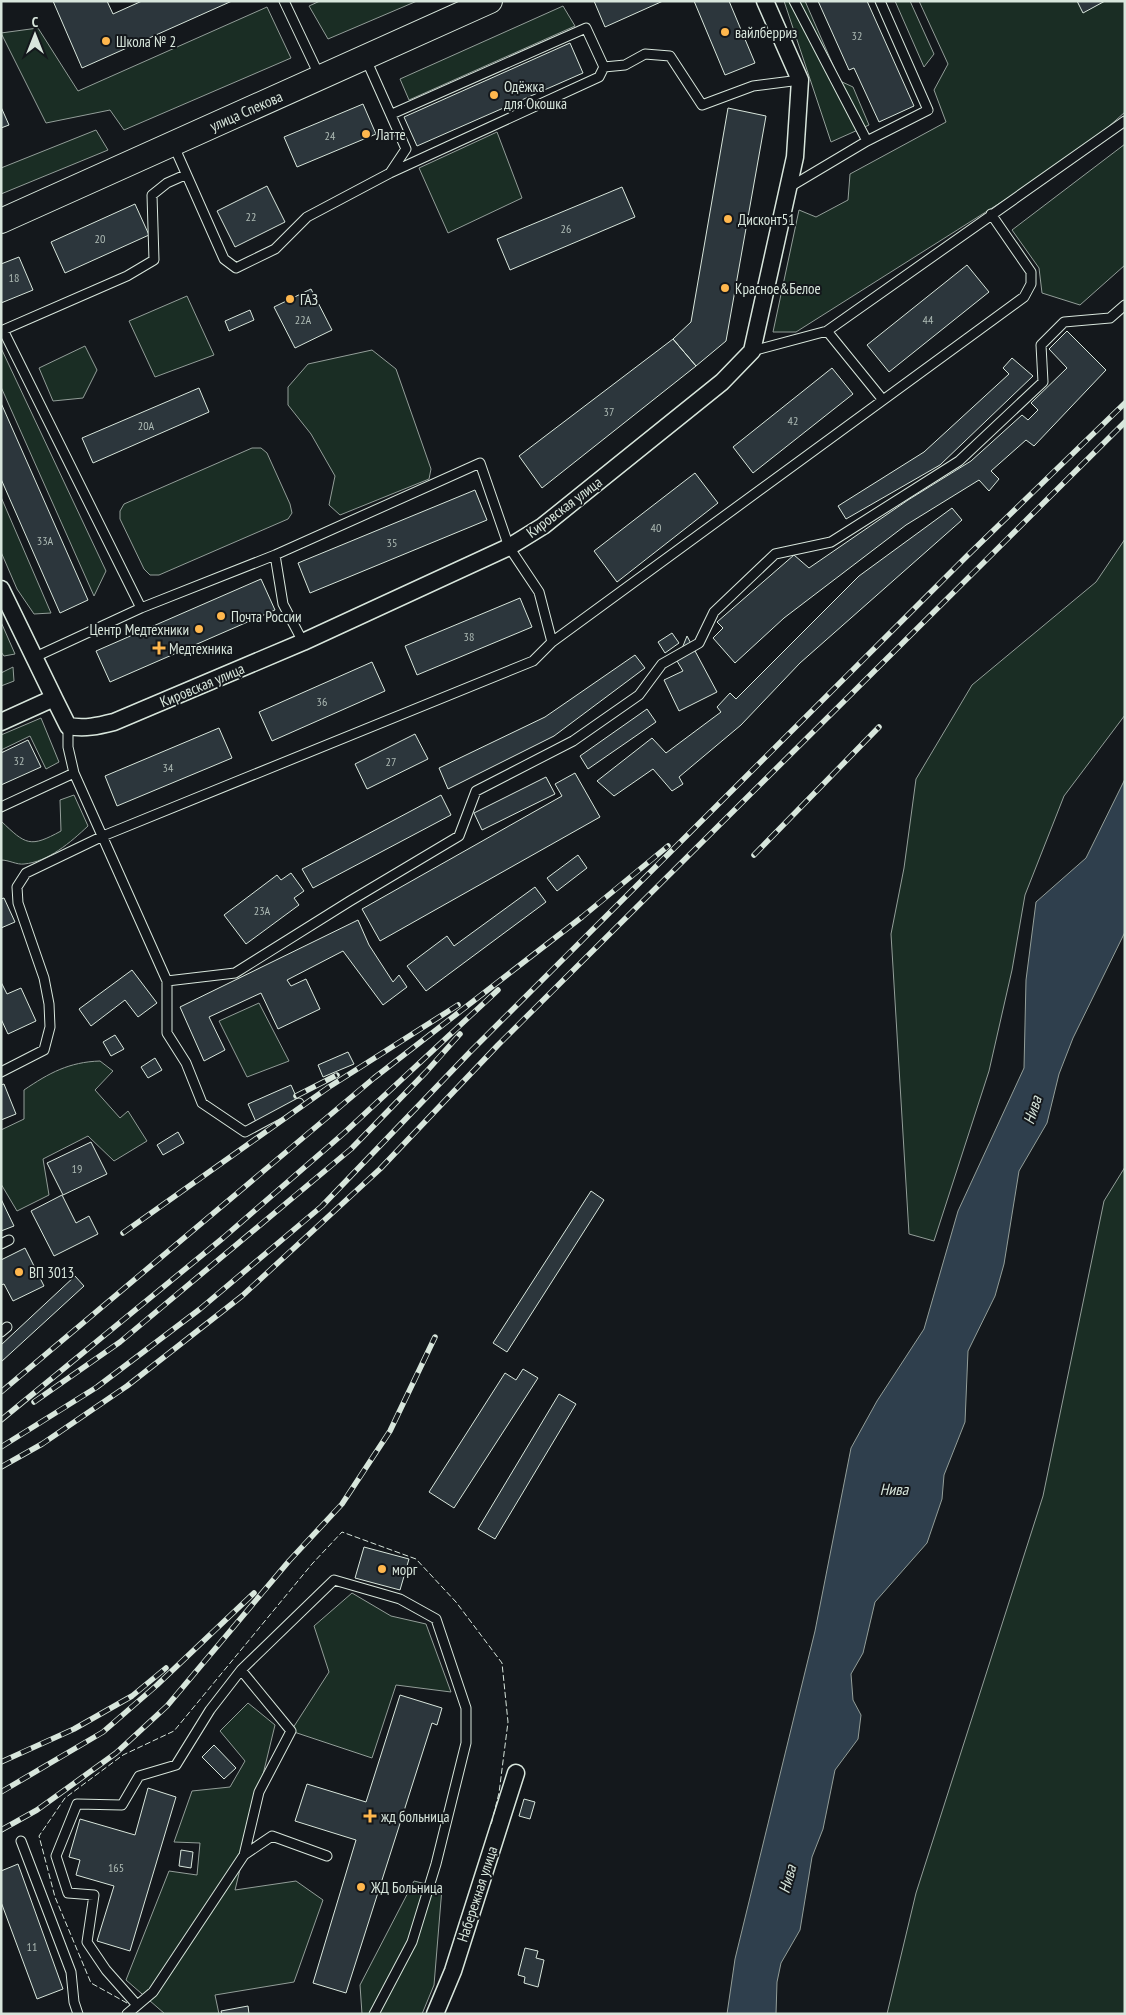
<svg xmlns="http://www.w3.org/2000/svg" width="1126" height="2015" font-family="'PT Sans Narrow',sans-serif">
<rect width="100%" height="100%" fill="#14181c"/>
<!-- green -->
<path fill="#1a2d24" stroke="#939e99" d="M320 1H417L328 39 309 6Z
M784 1H805L840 81 853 87 869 125 831 142Z
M895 1H910L934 54 924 67Z
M919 1H1125V112L1079 153 796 332H773L799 210 816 217 848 200 850 174 946 122 934 90 948 64Z
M563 6 575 26 409 100 400 79Z
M267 7 291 58 124 130 110 110 46 123 1 33 38 28 78 91Z
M96 130 108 150 1 194V168Z
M497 132 522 198 448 233 419 168Z
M1125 144V265L1080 305 1042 293 1039 268 1012 230Z
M187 296 214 355 155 377 129 321Z
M85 346 97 370 83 398 53 401 39 368Z
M1 348 106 571 94 596 1 387Z
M372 350 396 369 431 469 429 479 340 515 329 505 335 476 311 434 288 405V387L308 364Z
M252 448H261L267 453 290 504 292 513 288 519 159 575H150L144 569 120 519V511L124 504Z
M1 497 51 613 34 614 17 589 1 552Z
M1125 539V715L1064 796 1025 895 1012 970 989 1071 934 1241 909 1234 891 934 904 868 916 779 972 685 1096 582Z
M1 622 15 654 4 656 1 652Z
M13 667 14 681 1 686V673Z
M41 718 59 762 46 769 30 736 1 750V735Z
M74 795 88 826C71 842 48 862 24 864 17 865 9 860 1 860V821C26 845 30 848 61 831L60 800Z
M259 1003 289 1061 247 1077 219 1021Z
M100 1061 113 1071 95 1090 120 1118 128 1111 147 1141 114 1161 88 1136 43 1159 49 1195 17 1211 1 1184V1130L24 1119V1090C49 1073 69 1062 100 1061Z
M1125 1167V2014H887L916 1893 1043 1496 1104 1201Z
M352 1593 391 1616 426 1624 451 1692 396 1685 372 1758 291 1731 329 1672 314 1626Z
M248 1703 275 1725 235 1890 296 1881 323 1900 294 1982 215 1995 219 2014H165L126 1980 169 1871 197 1875 200 1843 174 1842 192 1791 230 1787 245 1761 220 1731Z
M414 1881 442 1888 434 1985 422 2014H362L360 1985Z"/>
<!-- water -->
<path fill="#2f3f4d" stroke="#939e99" d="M1125 779V932L1073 1038 1059 1074 1047 1123 1019 1171 1004 1264 995 1296 968 1351 965 1422 944 1475 942 1499 927 1543 875 1602 863 1653 851 1674 853 1700 861 1715 858 1739 835 1770 823 1829 812 1857 800 1930 781 1963 777 1982 776 2014H727L735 1959 815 1631 851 1448 877 1401 924 1329 958 1211 1024 1068 1026 980 1036 902 1086 858Z"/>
<!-- building -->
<path fill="#2c363c" stroke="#d8e6dc" d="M53 1H107L113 14 142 1H232L82 68Z
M594 1H663L605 27Z
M694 1H729L755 63 725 75Z
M818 1H867L914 106 879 122 854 68 849 70Z
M1077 1H1105L1083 13Z
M570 43 583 73 417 146 404 117Z
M363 104 376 134 297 167 284 137Z
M1 107 9 125 1 128Z
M728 108 766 116 726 341 696 366 673 339 691 322Z
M267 186 285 222 235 247 217 211Z
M622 187 635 217 510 270 497 239Z
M135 204 149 235 65 273 51 242Z
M19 257 33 290 1 303V264Z
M967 265 989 292 889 372 867 345Z
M311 289 332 330 295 348 274 307Z
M250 310 254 320 229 331 225 321Z
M1067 331 1106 370 1034 446 1026 440 991 471 999 479 989 491 979 480 906 525 784 618 735 663 713 638 723 628 717 622 794 555 809 568 908 500 971 461 1022 415 1028 420 1038 410 1031 403 1067 368 1049 349Z
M673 339 696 366 542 488 519 456Z
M1012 358 1033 376 940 465 846 519 838 506 924 452 1009 374 1003 368Z
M832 368 853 394 753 473 733 447Z
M199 388 209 412 93 463 82 438Z
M1 403 88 600 60 613 1 479Z
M695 473 718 503 617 582 594 551Z
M475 490 487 520 310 593 298 563Z
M952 508 962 520 800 663 741 725 679 777 683 784 672 791 653 769 614 796 597 781 652 738 666 753 721 712 717 707 730 693 736 699 859 576Z
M261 579 275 610 110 682 96 651Z
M520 598 532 627 417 675 405 646Z
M672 633 679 643 665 653 658 642Z
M687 636 717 692 679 711 664 680 683 671 677 661Z
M635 655 645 668 554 736 448 789 439 768 545 717Z
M372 662 385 691 272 741 259 712Z
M647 709 656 722 588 769 580 756Z
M219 728 232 758 117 806 105 776Z
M415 734 428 759 367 789 355 764Z
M28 740 41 767 1 785V753Z
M575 773 600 817 380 941 362 909 562 796 555 784Z
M546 777 555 794 482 830 474 813Z
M441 795 451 815 313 888 302 869Z
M578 855 587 868 557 891 547 878Z
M291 873 304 891 294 898 299 905 246 944 224 915 277 875 281 880Z
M535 887 546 902 426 991 407 966 447 936 454 946Z
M4 898 15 922 1 928V899Z
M358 920 369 945 393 982 399 975 407 987 383 1005 343 951 287 980 291 986 306 979 320 1009 278 1029 261 993 209 1017 225 1050 204 1061 180 1007Z
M132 970 157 1003 138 1017 125 1000 91 1026 79 1009Z
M1 982 7 994 21 988 36 1021 8 1034 1 1019Z
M115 1035 124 1049 111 1056 103 1042Z
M348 1052 354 1064 323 1077 318 1065Z
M155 1058 162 1070 148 1078 141 1067Z
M4 1084 16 1114 1 1120V1085Z
M291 1085 299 1103 256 1122 248 1104Z
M178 1132 184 1143 163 1155 157 1145Z
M91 1142 107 1174 63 1195 47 1163Z
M591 1191 604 1200 507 1352 493 1343Z
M62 1195 76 1223 89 1216 98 1234 54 1256 31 1211Z
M1 1199 14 1226 1 1231Z
M25 1248 44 1286 13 1301 4 1284 1 1285V1260Z
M75 1276 84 1286 1 1362V1345Z
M523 1369 538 1378 454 1508 429 1492 505 1373 516 1380Z
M559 1394 576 1404 495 1539 478 1529Z
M364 1547 409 1559 400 1590 355 1578Z
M400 1695 442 1708 437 1725 432 1723 346 1993 313 1983 356 1840 295 1821 307 1784 366 1802Z
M214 1745 236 1768 224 1779 202 1757Z
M148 1788 176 1797 130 1951 97 1941 114 1886 76 1875 80 1860 69 1857 80 1819 135 1835Z
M524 1799 535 1802 530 1819 519 1816Z
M181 1850 193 1852 191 1868 179 1866Z
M18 1864 63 1989 37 1999 1 1902V1871Z
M525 1948 538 1951 536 1958 544 1960 538 1987 524 1983 525 1977 518 1975Z
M248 2006 249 2014H222L221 2011Z"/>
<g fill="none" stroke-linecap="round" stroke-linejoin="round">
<!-- service casing -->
<g stroke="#d8e6dc" stroke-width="11">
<path id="service" d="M284 1 320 77
M794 1 867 141 928 110 880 1
M365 57 406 149 390 173 599 77 604 67 625 65 645 54 670 56 702 105 753 86 800 80
M392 114 586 28 604 67
M173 144 224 259 236 268 275 249 307 217 390 173
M788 188 867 141
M3 330 141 608
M1 331 127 276 154 260 152 195 167 183 185 175
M827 331 1125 121
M752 351 827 331 883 400
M275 555 283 604 303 642
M33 658 141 608 275 555 480 463 509 547 539 592 552 642 1024 297 1031 284V272L991 214
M68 726V747L74 773 167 981V1033L186 1063 202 1103 245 1132 299 1103
M1 807 74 773
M167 981 235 973 350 901 459 836 476 791 573 741 639 695 662 664 699 643 714 612 775 554 831 542 959 461 1043 382 1041 345 1064 322 1110 318 1125 305
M1 1072 44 1050 50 1027 49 1004 44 978 18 903 17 887 26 873 103 836 533 661 552 642
M1 1244 9 1240
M1 1332 7 1327
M21 1841 71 1972 74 2002 78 2014
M244 1855 272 1836 327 1856
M137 2005 106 1970 87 1942 94 1895 68 1893 56 1856 77 1804 122 1805 139 1776 176 1765 210 1710 241 1670
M127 2014 153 1992 244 1855 259 1792 291 1731 241 1670 334 1580 400 1599 436 1619 466 1708V1743L436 1864 412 1942 374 2014"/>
</g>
<!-- minor casing -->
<g stroke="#d8e6dc" stroke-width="19">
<path id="minor" d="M1 589 54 698
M1 722 54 698 68 726C85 729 98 726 114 722L303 642 509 547 543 526 722 382 752 351 795 157 800 80 765 1
M435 2014 453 1971 516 1773"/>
</g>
<!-- secondary casing -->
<g stroke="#d8e6dc" stroke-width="26">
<path id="secondary" d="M1 221 490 1"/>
</g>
<!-- service -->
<use href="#service" stroke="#14181c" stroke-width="9"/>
<!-- minor -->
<use href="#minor" stroke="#14181c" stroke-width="16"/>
<!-- secondary -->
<use href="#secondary" stroke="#14181c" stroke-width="24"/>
<!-- rail casing -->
<g stroke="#d8e6dc" stroke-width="5.5">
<path id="rail" d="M754 855 879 727
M296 1096 337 1075
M123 1233 329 1087 458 1005
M1 1392 374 1078 582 917 668 846
M34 1402 120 1342 351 1149 426 1072 460 1034
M1 1420 223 1238 344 1133 498 990
M1 1447 97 1387 200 1309 322 1206 471 1051 967 556 1125 403
M1 1467 42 1444 127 1386 242 1296 380 1169 498 1045 1125 422
M1 1762 74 1729 132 1696 166 1668
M1 1792 103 1732 157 1685 254 1593
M1 1830 37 1810 116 1753 167 1706 289 1561 342 1504 390 1431 435 1337"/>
</g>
<!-- rail -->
<use href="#rail" stroke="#14181c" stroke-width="4" stroke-dasharray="11" stroke-linecap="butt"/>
<!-- fence -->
<path stroke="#d8e6dc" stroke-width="1" stroke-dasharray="6 2.5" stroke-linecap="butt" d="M127 2003 91 1983 55 1897 39 1836 65 1798 123 1755 174 1731 312 1564 342 1532 416 1559 456 1602 502 1663 508 1722 499 1793 491 1825"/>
</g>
<!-- markers -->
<g fill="#ffb74d" stroke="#14181c" stroke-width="2">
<circle cx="725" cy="32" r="5"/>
<circle cx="106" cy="41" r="5"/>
<circle cx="494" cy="95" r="5"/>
<circle cx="366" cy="134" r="5"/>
<circle cx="728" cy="219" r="5"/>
<circle cx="725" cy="288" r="5"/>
<circle cx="290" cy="299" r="5"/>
<circle cx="221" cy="616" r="5"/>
<circle cx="199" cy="629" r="5"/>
<path d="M156.5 640.5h5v5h5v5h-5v5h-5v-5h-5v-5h5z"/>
<circle cx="19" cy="1272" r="5"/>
<circle cx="382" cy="1569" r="5"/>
<path d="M367.5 1808.5h5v5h5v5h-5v5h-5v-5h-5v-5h5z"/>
<circle cx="361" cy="1887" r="5"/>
</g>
<g text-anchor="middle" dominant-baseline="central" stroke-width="4" stroke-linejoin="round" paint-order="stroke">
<!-- number labels -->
<g font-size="12" fill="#adbab4">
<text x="857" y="35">32</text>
<text x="330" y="135">24</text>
<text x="251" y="216">22</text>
<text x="566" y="228">26</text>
<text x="100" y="238">20</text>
<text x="14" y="277">18</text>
<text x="303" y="319">22А</text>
<text x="928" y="319">44</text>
<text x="609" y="411">37</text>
<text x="793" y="420">42</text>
<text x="146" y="425">20А</text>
<text x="656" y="527">40</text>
<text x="45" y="540">33А</text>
<text x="392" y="542">35</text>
<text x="469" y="636">38</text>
<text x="322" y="701">36</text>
<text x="19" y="760">32</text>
<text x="391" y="761">27</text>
<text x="168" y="767">34</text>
<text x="262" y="910">23А</text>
<text x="77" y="1168">19</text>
<text x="116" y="1867">165</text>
<text x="32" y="1946">11</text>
</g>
<!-- poi labels -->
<g font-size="15" fill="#d8e6dc" stroke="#14181c" text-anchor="start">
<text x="735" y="32">вайлберриз</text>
<text x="116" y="41">Школа № 2</text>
<text x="504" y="86">Одёжка<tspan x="504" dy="17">для Окошка</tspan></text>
<text x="376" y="134">Латте</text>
<text x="738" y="219">Дисконт51</text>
<text x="735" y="288">Красное&amp;Белое</text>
<text x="300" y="299">ГАЗ</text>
<text x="231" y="616">Почта России</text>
<text x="189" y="629" text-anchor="end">Центр Медтехники</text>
<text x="169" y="648">Медтехника</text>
<text x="29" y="1272">ВП 3013</text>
<text x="392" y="1569">морг</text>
<text x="381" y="1816">жд больница</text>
<text x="371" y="1887">ЖД Больница</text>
</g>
<!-- street labels -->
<g font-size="15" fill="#d8e6dc" stroke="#14181c">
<text transform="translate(246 111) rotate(-24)">улица Спекова</text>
<text transform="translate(564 507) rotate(-37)">Кировская улица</text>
<text transform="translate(202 685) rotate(-23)">Кировская улица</text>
<text transform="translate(477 1894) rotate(-72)">Набережная улица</text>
</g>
<!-- water labels -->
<g font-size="16" font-style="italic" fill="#d8e6dc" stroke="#14181c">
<text transform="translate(1032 1110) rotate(-73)">Нива</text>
<text x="894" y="1489">Нива</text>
<text transform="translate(787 1879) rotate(-75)">Нива</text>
</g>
</g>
<!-- border -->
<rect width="1126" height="2015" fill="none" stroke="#d8e6dc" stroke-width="5"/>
<!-- north arrow -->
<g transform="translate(35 35)" stroke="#14181c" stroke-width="4" paint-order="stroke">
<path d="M0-4L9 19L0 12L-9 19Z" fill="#d8e6dc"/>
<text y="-8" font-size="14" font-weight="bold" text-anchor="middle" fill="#d8e6dc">С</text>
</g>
</svg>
